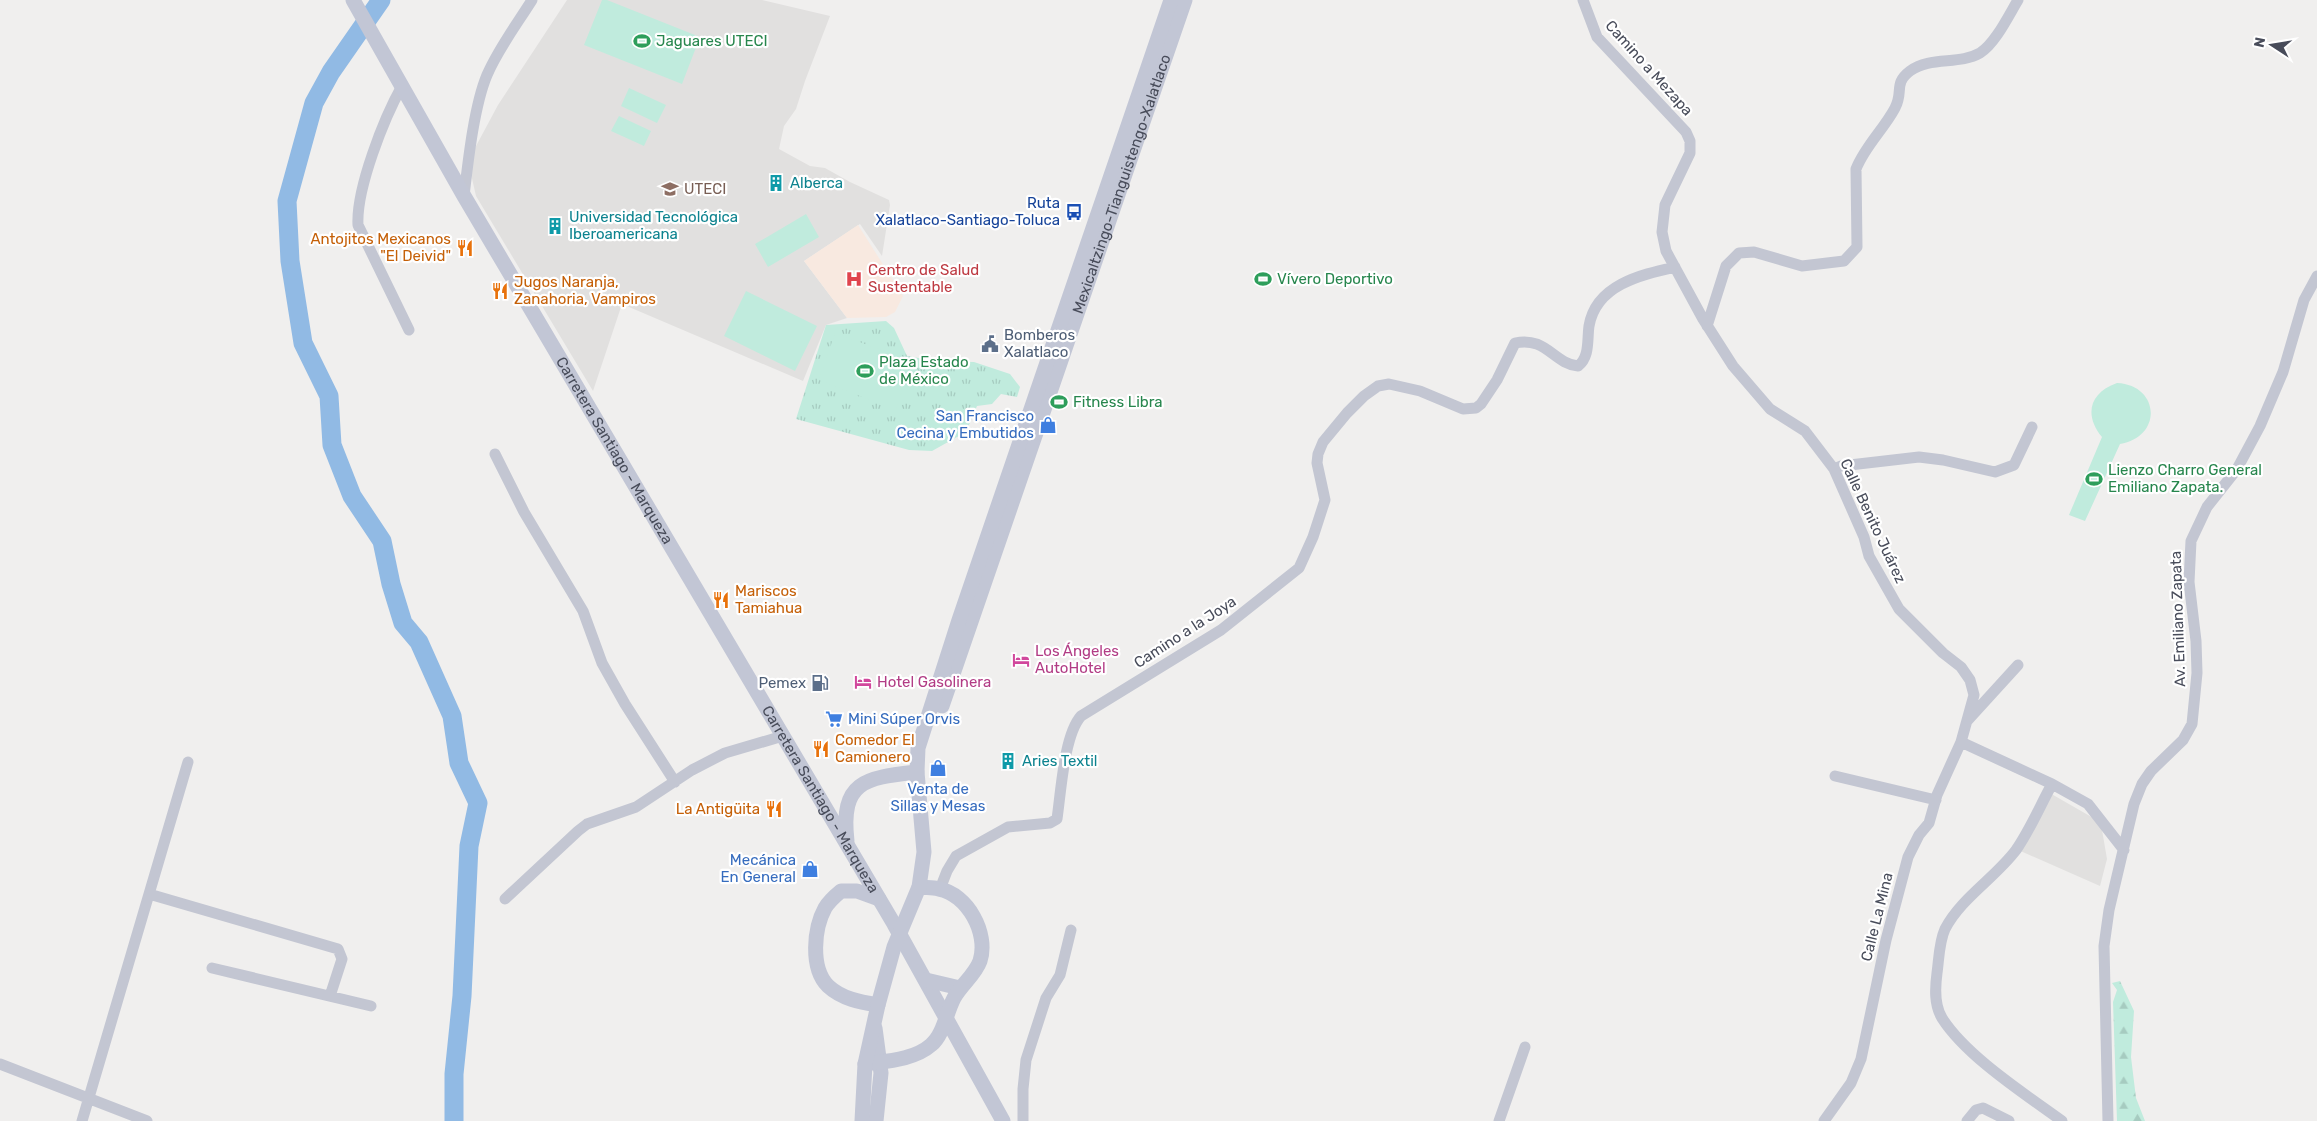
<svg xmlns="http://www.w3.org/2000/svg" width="2317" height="1121" font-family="Rubik,sans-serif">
<defs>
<pattern id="grass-tufts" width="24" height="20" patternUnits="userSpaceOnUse" patternTransform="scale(1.25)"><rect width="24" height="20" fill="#c0ebdd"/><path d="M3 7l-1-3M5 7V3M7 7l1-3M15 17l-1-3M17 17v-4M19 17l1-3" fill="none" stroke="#a6cbc0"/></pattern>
<pattern id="forest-firs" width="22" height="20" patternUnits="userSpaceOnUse" patternTransform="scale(1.25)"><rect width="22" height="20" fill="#c0ebdd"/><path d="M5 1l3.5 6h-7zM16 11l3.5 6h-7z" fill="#a6cbc0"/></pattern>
</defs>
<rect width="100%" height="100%" fill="#f0efee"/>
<!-- education -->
<path fill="#e1e0df" d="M567 0H762L830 16 805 81 796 109 784 126 779 149 810 166 825 168 850 182 889 200 890 205 882 256 860 224 804 261 847 318 826 325 803 381 622 304 593 391 476 196 468 161 498 105Z
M2048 792 2095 819 2102 830 2107 859 2100 886 2016 849Z"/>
<!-- medical -->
<path fill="#f8e9e0" d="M858 225 903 296 895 312 886 317 847 318 804 261Z"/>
<!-- grass -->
<path fill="url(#grass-tufts)" d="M886 321 894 328 907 356 936 361 974 362 1010 374 1020 387 1017 397 1001 394 992 404 977 406 966 432 932 451 909 450 796 419 826 325Z"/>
<!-- forest -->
<path fill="url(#forest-firs)" d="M2120 981 2134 1011 2131 1057 2136 1098 2145 1121H2117L2113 1002 2117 990 2112 983Z"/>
<!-- garden -->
<path fill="#c0ebdd" d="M602 0H607L700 37 682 84 584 45Z
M629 88 666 105 657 123 621 106Z
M619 116 651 131 644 146 611 131Z
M806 214 819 237 768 267 755 244Z
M746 291 817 326 795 371 724 336Z
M835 333 911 361 896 410 819 380Z
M2117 383C2160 385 2163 437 2120 444L2085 521 2069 515 2102 437C2084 415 2089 393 2117 383Z"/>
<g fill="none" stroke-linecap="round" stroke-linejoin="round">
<!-- river -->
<path stroke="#91bae4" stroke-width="19" d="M381 0 331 72 314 103 287 201 290 261 303 343 329 396 332 445 352 496 382 541 391 584 403 623 419 642 452 716 459 763 478 803 469 846 462 996 454 1074V1121"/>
<!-- street -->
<path stroke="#c3c6d2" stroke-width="11" d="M1583 0 1597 37 1686 132 1690 141V153L1665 205 1662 232 1666 251 1703 319 1733 366 1770 409 1805 431 1834 469 1864 537 1869 556 1899 609 1943 653 1961 667 1970 680 1974 695 1961 742 1937 795 1929 823 1919 835 1908 857 1886 940 1861 1059 1851 1083 1824 1121
M402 86C384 118 356 189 358 225L409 330
M464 196C468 162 474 106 487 75 498 49 517 24 532 0
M1707 326 1726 266 1739 253 1754 252 1802 266 1844 261 1857 247 1856 169C1865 146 1884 129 1895 108 1904 91 1893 84 1910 71 1930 56 1959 65 1980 53 1995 44 2009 15 2018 0
M495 454 524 512 583 611 602 663 625 704 675 782
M1834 469 1841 466 1919 457 1943 460 1995 472 2014 465 2032 427
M1967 721 2018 665
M1961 742 2052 784 2088 804 2124 850
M1835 776 1936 800
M2052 784C2040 806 2030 830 2016 850 1995 878 1961 898 1945 929 1939 942 1939 959 1937 973 1935 988 1934 1005 1942 1018 1966 1056 2025 1094 2062 1121
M940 889 947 871 956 856 1008 827 1050 823 1057 819C1061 792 1064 735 1081 716L1221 630 1299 568 1313 537 1325 500 1317 463 1318 454 1323 442 1347 413 1364 396 1378 386 1389 384 1420 391 1463 409 1476 408 1481 404 1497 380 1515 343C1546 336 1554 364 1578 366 1590 357 1587 340 1589 326 1596 285 1640 275 1675 267
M149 894 338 949 342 959 330 996
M505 899 578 831 587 824 636 807 692 770 725 753 783 736
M212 968 371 1006
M0 1064 147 1121
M82 1121 188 762
M1023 1121V1089L1026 1060 1046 998 1060 975 1071 930
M1499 1121 1525 1047
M1967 1121 1976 1110 1983 1108 2009 1121
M2108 1121 2104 946 2109 910 2134 804 2142 784 2151 771 2183 740 2192 724 2197 673 2196 641 2189 582 2191 541 2207 507 2237 469 2260 426 2283 372 2304 300 2317 276"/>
<!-- secondary -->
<g stroke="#c2c6d5" stroke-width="15">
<path id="s1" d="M353 0 464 196 894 924 1003 1121"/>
<path id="s2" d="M942 706 1185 0"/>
<path d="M847 841C840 780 866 778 917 772"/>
<path d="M926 980 960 988"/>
<path d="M878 1005C860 1002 842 999 828 986 810 968 814 928 825 908 829 901 835 896 841 891H857L879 899"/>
<path d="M875 1028 881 1073 876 1121"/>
<path d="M865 1064C886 1061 914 1060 931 1045 944 1034 946 1013 954 998 961 985 975 975 980 961 989 933 967 894 939 889 932 887 926 888 919 887"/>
<path d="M862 1121 865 1064 878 1005 894 947 919 887 924 852 917 772 918 748 959 620 1171 0"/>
</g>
</g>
<!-- icons -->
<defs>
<g id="stadium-bare" transform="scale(1.35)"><path d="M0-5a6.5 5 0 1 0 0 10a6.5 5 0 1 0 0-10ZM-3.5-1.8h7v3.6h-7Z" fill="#2e9e5b" stroke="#fff" stroke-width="2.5" paint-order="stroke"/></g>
<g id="building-bare" transform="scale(1.35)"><path d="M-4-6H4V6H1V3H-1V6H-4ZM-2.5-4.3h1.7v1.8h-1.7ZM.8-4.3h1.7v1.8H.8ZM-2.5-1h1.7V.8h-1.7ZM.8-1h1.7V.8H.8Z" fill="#0f9aa8" stroke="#fff" stroke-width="2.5" paint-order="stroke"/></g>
<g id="school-bare" transform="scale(1.35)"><path d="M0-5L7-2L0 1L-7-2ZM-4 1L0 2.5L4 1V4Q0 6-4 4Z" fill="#8d6e63" stroke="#fff" stroke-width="2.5" paint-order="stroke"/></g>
<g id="bus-bare" transform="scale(1.35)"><path d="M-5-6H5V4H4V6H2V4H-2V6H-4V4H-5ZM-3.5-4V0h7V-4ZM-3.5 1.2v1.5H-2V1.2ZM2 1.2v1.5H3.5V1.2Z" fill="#1a4fb4" stroke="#fff" stroke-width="2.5" paint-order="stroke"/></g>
<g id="restaurant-bare" transform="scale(1.35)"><path d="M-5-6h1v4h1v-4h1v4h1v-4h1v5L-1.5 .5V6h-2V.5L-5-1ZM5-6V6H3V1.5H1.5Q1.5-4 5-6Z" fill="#e8710a" stroke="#fff" stroke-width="2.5" paint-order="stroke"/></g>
<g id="hospital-bare" transform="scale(1.35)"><path d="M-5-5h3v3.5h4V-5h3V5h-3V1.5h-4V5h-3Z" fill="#e0444e" stroke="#fff" stroke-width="2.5" paint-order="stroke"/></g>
<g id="civic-bare" transform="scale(1.35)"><path d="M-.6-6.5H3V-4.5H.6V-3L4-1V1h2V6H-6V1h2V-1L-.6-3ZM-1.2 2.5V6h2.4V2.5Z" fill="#5c6f8a" stroke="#fff" stroke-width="2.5" paint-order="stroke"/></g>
<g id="shop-bare" transform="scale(1.35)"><path d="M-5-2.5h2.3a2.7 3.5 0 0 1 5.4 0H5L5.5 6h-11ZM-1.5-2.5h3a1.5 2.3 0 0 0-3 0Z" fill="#3f7fe0" stroke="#fff" stroke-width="2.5" paint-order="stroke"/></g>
<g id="hotel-bare" transform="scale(1.35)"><path d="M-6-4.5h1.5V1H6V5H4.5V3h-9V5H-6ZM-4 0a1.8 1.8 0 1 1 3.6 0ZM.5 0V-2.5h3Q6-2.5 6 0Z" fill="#d1479c" stroke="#fff" stroke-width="2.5" paint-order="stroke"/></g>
<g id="fuel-bare" transform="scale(1.35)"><path d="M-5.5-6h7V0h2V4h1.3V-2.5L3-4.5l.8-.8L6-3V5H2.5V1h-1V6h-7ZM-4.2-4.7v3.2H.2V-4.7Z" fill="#5c6f8a" stroke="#fff" stroke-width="2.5" paint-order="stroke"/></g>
<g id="supermarket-bare" transform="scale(1.35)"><path d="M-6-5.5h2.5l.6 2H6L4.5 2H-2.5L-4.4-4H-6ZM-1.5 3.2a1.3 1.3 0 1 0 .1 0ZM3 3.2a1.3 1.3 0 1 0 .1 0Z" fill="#3f7fe0" stroke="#fff" stroke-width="2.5" paint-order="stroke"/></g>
</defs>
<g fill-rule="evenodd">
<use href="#stadium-bare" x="642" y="41"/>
<use href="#building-bare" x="776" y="183"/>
<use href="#school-bare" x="670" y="189"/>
<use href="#bus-bare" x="1074" y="212"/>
<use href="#building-bare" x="555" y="226"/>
<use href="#restaurant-bare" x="465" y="248"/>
<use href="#hospital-bare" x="854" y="279"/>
<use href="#stadium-bare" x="1263" y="279"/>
<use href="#restaurant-bare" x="500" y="291"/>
<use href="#civic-bare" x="990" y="344"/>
<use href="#stadium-bare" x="865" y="371"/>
<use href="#stadium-bare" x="1059" y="402"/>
<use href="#shop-bare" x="1048" y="425"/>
<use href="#stadium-bare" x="2094" y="479"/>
<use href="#restaurant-bare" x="721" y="600"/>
<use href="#hotel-bare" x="1021" y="660"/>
<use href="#hotel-bare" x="863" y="682"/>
<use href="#fuel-bare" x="820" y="683"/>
<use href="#supermarket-bare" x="834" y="719"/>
<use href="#restaurant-bare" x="821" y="749"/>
<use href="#building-bare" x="1008" y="761"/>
<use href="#shop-bare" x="938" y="768"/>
<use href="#restaurant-bare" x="774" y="809"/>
<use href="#shop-bare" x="810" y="869"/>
</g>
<g text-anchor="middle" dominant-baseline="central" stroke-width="4.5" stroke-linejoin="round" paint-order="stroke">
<!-- leisure labels -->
<g font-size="15" fill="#27864d" stroke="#fff" text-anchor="start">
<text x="656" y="41">Jaguares UTECI</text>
<text x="1277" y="279">Vívero Deportivo</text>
<text x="879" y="362">Plaza Estado<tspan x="879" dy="17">de México</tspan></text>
<text x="1073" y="402">Fitness Libra</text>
<text x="2108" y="470">Lienzo Charro General<tspan x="2108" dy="17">Emiliano Zapata.</tspan></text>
</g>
<!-- street labels -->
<g font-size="15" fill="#484c5a" stroke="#fff">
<text transform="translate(1649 68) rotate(48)">Camino a Mezapa</text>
<text stroke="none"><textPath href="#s2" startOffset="552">Mexicaltzingo-Tianguistengo-Xalatlaco</textPath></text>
<text stroke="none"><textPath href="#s1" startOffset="521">Carretera Santiago - Marqueza</textPath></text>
<text transform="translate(1873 521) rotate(65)">Calle Benito Juárez</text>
<text transform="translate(2178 619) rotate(-92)">Av. Emiliano Zapata</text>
<text transform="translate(1185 632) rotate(-33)">Camino a la Joya</text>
<text stroke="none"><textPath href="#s1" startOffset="926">Carretera Santiago - Marqueza</textPath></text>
<text transform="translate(1877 917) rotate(-76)">Calle La Mina</text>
</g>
<!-- culture labels -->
<g font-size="15" fill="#0d838f" stroke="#fff" text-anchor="start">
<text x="790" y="183">Alberca</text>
<text x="569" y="217">Universidad Tecnológica<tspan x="569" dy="17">Iberoamericana</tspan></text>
<text x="1022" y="761">Aries Textil</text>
</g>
<!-- education labels -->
<g font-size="15" fill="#785e54" stroke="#fff" text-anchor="start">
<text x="684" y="189">UTECI</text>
</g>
<!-- transit labels -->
<g font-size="15" fill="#164399" stroke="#fff" text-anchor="end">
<text x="1060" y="203">Ruta<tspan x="1060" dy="17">Xalatlaco-Santiago-Toluca</tspan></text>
</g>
<!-- food labels -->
<g font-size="15" fill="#c56008" stroke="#fff" text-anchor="start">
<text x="451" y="239" text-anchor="end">Antojitos Mexicanos<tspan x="451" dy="17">"El Deivid"</tspan></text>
<text x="514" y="282">Jugos Naranja,<tspan x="514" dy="17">Zanahoria, Vampiros</tspan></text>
<text x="735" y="591">Mariscos<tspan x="735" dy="17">Tamiahua</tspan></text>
<text x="835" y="740">Comedor El<tspan x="835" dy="17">Camionero</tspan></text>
<text x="760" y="809" text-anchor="end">La Antigüita</text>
</g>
<!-- health labels -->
<g font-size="15" fill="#be3a42" stroke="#fff" text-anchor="start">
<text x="868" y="270">Centro de Salud<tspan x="868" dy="17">Sustentable</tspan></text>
</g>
<!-- service labels -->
<g font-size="15" fill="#4e5e75" stroke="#fff" text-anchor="start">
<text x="1004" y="335">Bomberos<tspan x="1004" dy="17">Xalatlaco</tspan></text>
<text x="806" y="683" text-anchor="end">Pemex</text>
</g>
<!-- shop labels -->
<g font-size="15" fill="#366cbe" stroke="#fff" text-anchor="end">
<text x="1034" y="416">San Francisco<tspan x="1034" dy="17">Cecina y Embutidos</tspan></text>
<text x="848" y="719" text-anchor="start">Mini Súper Orvis</text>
<text x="938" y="789" text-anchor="middle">Venta de<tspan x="938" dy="17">Sillas y Mesas</tspan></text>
<text x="796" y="860">Mecánica<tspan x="796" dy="17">En General</tspan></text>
</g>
<!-- hotel labels -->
<g font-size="15" fill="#b23c85" stroke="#fff" text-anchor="start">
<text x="1035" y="651">Los Ángeles<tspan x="1035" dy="17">AutoHotel</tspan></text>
<text x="877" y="682">Hotel Gasolinera</text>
</g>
</g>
<!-- north arrow -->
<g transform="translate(2272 45) rotate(282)" stroke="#ffffff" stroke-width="4" paint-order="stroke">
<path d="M0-4L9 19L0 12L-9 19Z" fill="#484c5a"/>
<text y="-8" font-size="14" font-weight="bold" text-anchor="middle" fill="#484c5a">N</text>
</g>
</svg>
